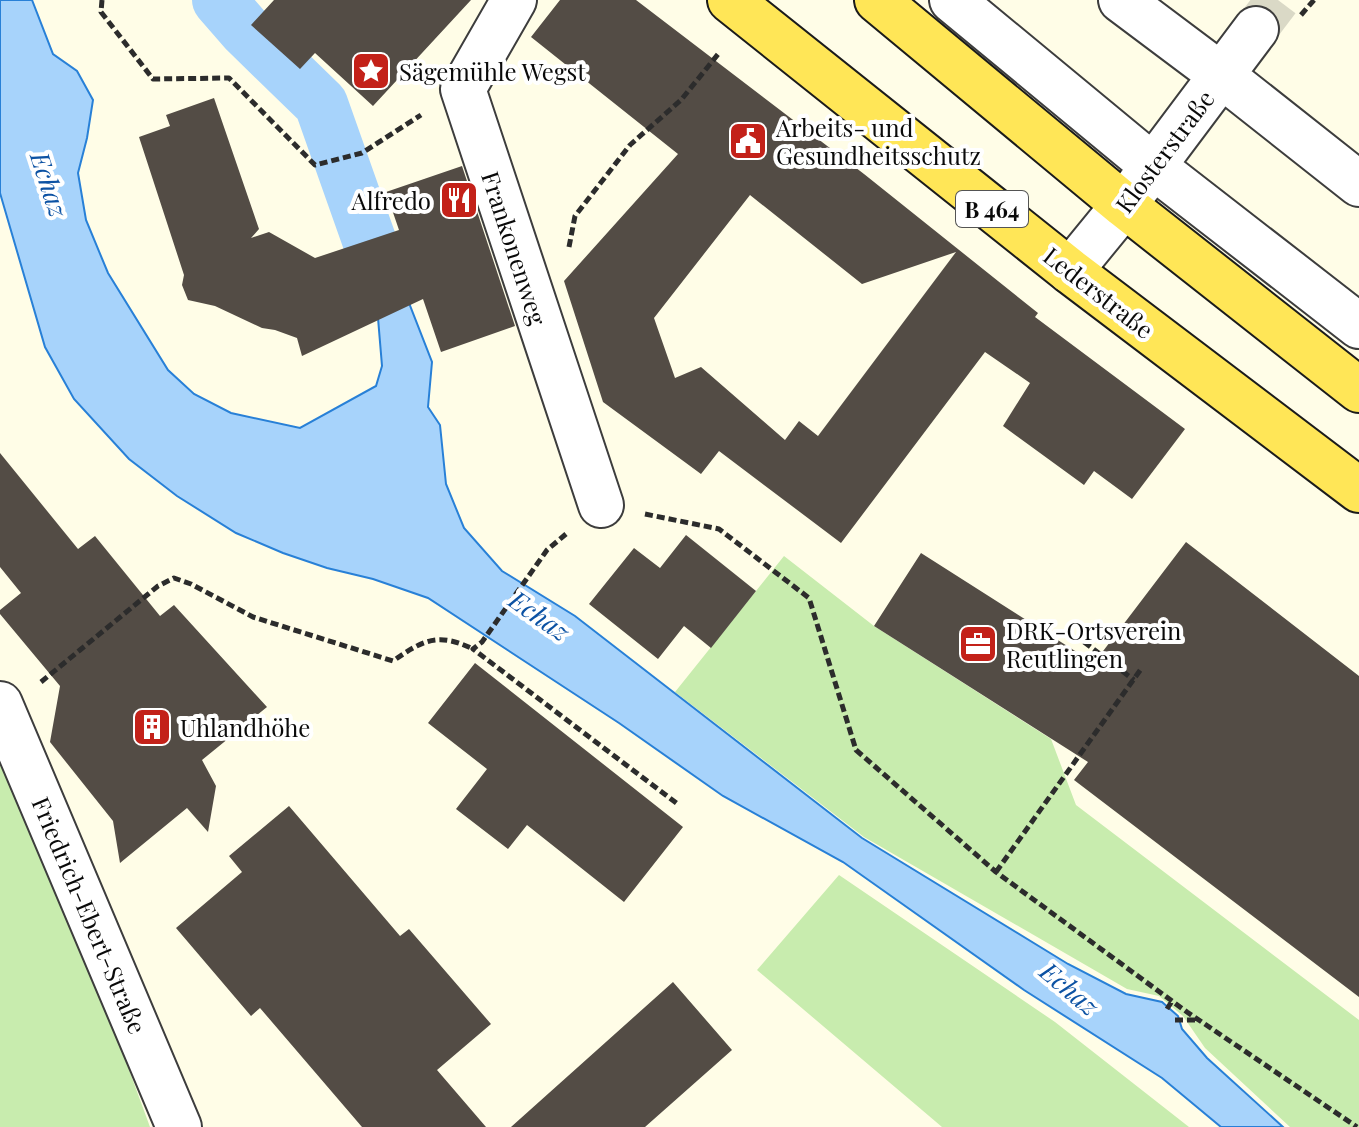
<svg xmlns="http://www.w3.org/2000/svg" width="1359" height="1127" font-family="'Playfair Display',serif">
<rect width="100%" height="100%" fill="#fffde7"/>
<!-- green -->
<path fill="#c8ecae" d="M784 556 874 626 1051 739 1076 805 1359 1020V1127H1290L1205 1048 1183 1016 1159 996 1127 989 864 837 675 692Z
M0 718 150 1127H0Z
M839 875 1055 1022 1189 1127H942L757 970Z"/>
<!-- water -->
<path fill="#a7d3fb" stroke="#2880d7" stroke-width="2" d="M0 0H32L53 54 77 71 93 100 87 138 78 173 86 220 108 273 168 370 194 394 231 413 300 428 376 386 382 366 377 306 400 280 432 362 428 407 440 425 446 484 464 528 502 571 575 616 862 838 1068 964 1126 994 1162 1002 1178 1016 1182 1029 1207 1058 1283 1127H1221L1162 1078 1024 990 843 862 723 796 619 723 428 598 373 579 327 568 283 553 236 533 177 496 129 459 74 399 45 347 0 193Z
M201 0H230L251 25 300 69 328 91 347 124 312 135 303 111 289 88Z
M366 179 389 254 364 261 338 188Z"/>
<g fill="none" stroke-linecap="round" stroke-linejoin="round">
<!-- canal -->
<path stroke="#a7d3fb" stroke-width="54" d="M219 0 246 31 321 104 374 254"/>
</g>
<!-- building -->
<path fill="#534c45" fill-rule="evenodd" d="M274 0H471L373 106 315 53 300 69 251 25Z
M560 0H636L864 174 1038 313 1035 317 1185 429 1132 499 1094 471 1084 485 1003 426 1030 383 985 352 841 543 719 451 701 474 603 402 564 281 678 154 531 37ZM750 195 862 284 956 252 818 436 799 421 785 440 701 367 675 378 654 318Z
M214 98 259 229 251 238 269 232 315 258 399 230 386 192 462 166 515 326 441 352 423 299 302 356 297 338 275 330 262 328 215 306 188 300 182 285 184 275 139 137 170 126 166 115Z
M0 453 78 549 95 536 160 616 174 605 267 707 202 760 216 786 208 832 187 808 120 863 113 821 50 742 60 686 0 614V610L21 593 0 567Z
M686 535 756 591 711 648 684 626 658 659 589 604 634 548 660 568Z
M1186 542 1359 676V997L1074 780 1088 762 874 626 921 553 1094 663Z
M475 663 683 827 624 902 527 825 508 849 456 809 487 769 428 723Z
M289 806 400 936 409 929 491 1024 437 1070 486 1127H362L260 1008 251 1016 176 928 242 872 229 856Z
M673 982 732 1050 645 1127H511Z"/>
<g fill="none" stroke-linecap="round" stroke-linejoin="round">
<!-- minor-tunnel -->
<path stroke="#dad9c6" stroke-width="44" stroke-dasharray="44 22" stroke-linecap="butt" d="M1256 29 1278 0"/>
<!-- minor casing -->
<g stroke="#3d3d3d" stroke-width="48">
<path id="minor" d="M514 0 463 89 601 505
M952 0 1154 167 1359 326
M1121 0 1221 75 1359 184
M1070 271 1124 205 1256 29
M0 704 179 1127"/>
</g>
<!-- major casing -->
<g stroke="#1b1b1b" stroke-width="48">
<path id="major" d="M730 0 1070 271 1359 490
M877 0 1124 205 1359 390"/>
</g>
<!-- path -->
<path stroke="#2c2c2c" stroke-width="5" stroke-dasharray="8 4" stroke-linecap="butt" d="M102 0 101 12 153 79 229 78 315 165 362 153 421 115
M1301 15 1314 0
M569 247 575 216 630 145 681 100 719 53
M645 514 719 529 809 598 856 750 996 872 1187 1012 1357 1127
M566 534 547 550 482 642 473 649 679 805
M1084 642 1134 680
M41 682 158 586 174 578 191 584 253 617 393 661C423 640 438 632 473 649
M996 872 1141 669
M1167 1009 1172 1001
M1175 1020H1198"/>
<!-- minor -->
<use href="#minor" stroke="#fff" stroke-width="44"/>
<!-- major -->
<use href="#major" stroke="#ffe657" stroke-width="44"/>
</g>
<!-- icons -->
<defs>
<g id="sight-square" transform="scale(2)"><rect x="-9" y="-9" width="18" height="18" rx="4" fill="#c32119" stroke="#fff"/><path d="M0-6L1.8-2.2L6-1.7L2.9 1.2L3.7 5.4L0 3.3L-3.7 5.4L-2.9 1.2L-6-1.7L-1.8-2.2Z" fill="#fff"/></g>
<g id="civic-square" transform="scale(2)"><rect x="-9" y="-9" width="18" height="18" rx="4" fill="#c32119" stroke="#fff"/><path d="M-.6-6.5H3V-4.5H.6V-3L4-1V1h2V6H-6V1h2V-1L-.6-3ZM-1.2 2.5V6h2.4V2.5Z" fill="#fff"/></g>
<g id="restaurant-square" transform="scale(2)"><rect x="-9" y="-9" width="18" height="18" rx="4" fill="#c32119" stroke="#fff"/><path d="M-5-6h1v4h1v-4h1v4h1v-4h1v5L-1.5 .5V6h-2V.5L-5-1ZM5-6V6H3V1.5H1.5Q1.5-4 5-6Z" fill="#fff"/></g>
<g id="office-square" transform="scale(2)"><rect x="-9" y="-9" width="18" height="18" rx="4" fill="#c32119" stroke="#fff"/><path d="M-6-3h4V-5.5h4V-3h4V5H-6ZM-1-4.5V-3h2v-1.5ZM-6 0V1H6V0Z" fill="#fff"/></g>
<g id="building-square" transform="scale(2)"><rect x="-9" y="-9" width="18" height="18" rx="4" fill="#c32119" stroke="#fff"/><path d="M-4-6H4V6H1V3H-1V6H-4ZM-2.5-4.3h1.7v1.8h-1.7ZM.8-4.3h1.7v1.8H.8ZM-2.5-1h1.7V.8h-1.7ZM.8-1h1.7V.8H.8Z" fill="#fff"/></g>
</defs>
<g fill-rule="evenodd">
<use href="#sight-square" x="371" y="71"/>
<use href="#civic-square" x="748" y="141"/>
<use href="#restaurant-square" x="459" y="200"/>
<use href="#office-square" x="978" y="644"/>
<use href="#building-square" x="152" y="727"/>
</g>
<g text-anchor="middle" dominant-baseline="central" stroke-width="8" stroke-linejoin="round" paint-order="stroke">
<!-- shield labels -->
<rect fill="#fff" stroke="#545454" stroke-width="2" x="956" y="191" width="72" height="36" rx="6"/>
<g font-size="22" font-weight="bold" fill="#0a0a0a">
<text x="992" y="209">B 464</text>
</g>
<!-- poi labels -->
<g font-size="24" fill="#0a0a0a" stroke="#fff" text-anchor="start">
<text x="399" y="71">Sägemühle Wegst</text>
<text x="776" y="127">Arbeits- und<tspan x="776" dy="28">Gesundheitsschutz</tspan></text>
<text x="431" y="200" text-anchor="end">Alfredo</text>
<text x="1006" y="630">DRK-Ortsverein<tspan x="1006" dy="28">Reutlingen</tspan></text>
<text x="180" y="727">Uhlandhöhe</text>
</g>
<!-- street labels -->
<g font-size="24" fill="#0a0a0a" stroke="#fff">
<text transform="translate(1164 151) rotate(-53)">Klosterstraße</text>
<text transform="translate(515 248) rotate(72)">Frankonenweg</text>
<text transform="translate(1099 292) rotate(38)">Lederstraße</text>
<text transform="translate(90 915) rotate(67)">Friedrich-Ebert-Straße</text>
</g>
<!-- water labels -->
<g font-size="26" font-style="italic" fill="#0c52a3" stroke="#fff">
<text transform="translate(50 184) rotate(72)">Echaz</text>
<text transform="translate(540 615) rotate(35)">Echaz</text>
<text transform="translate(1070 988) rotate(40)">Echaz</text>
</g>
</g>
</svg>
